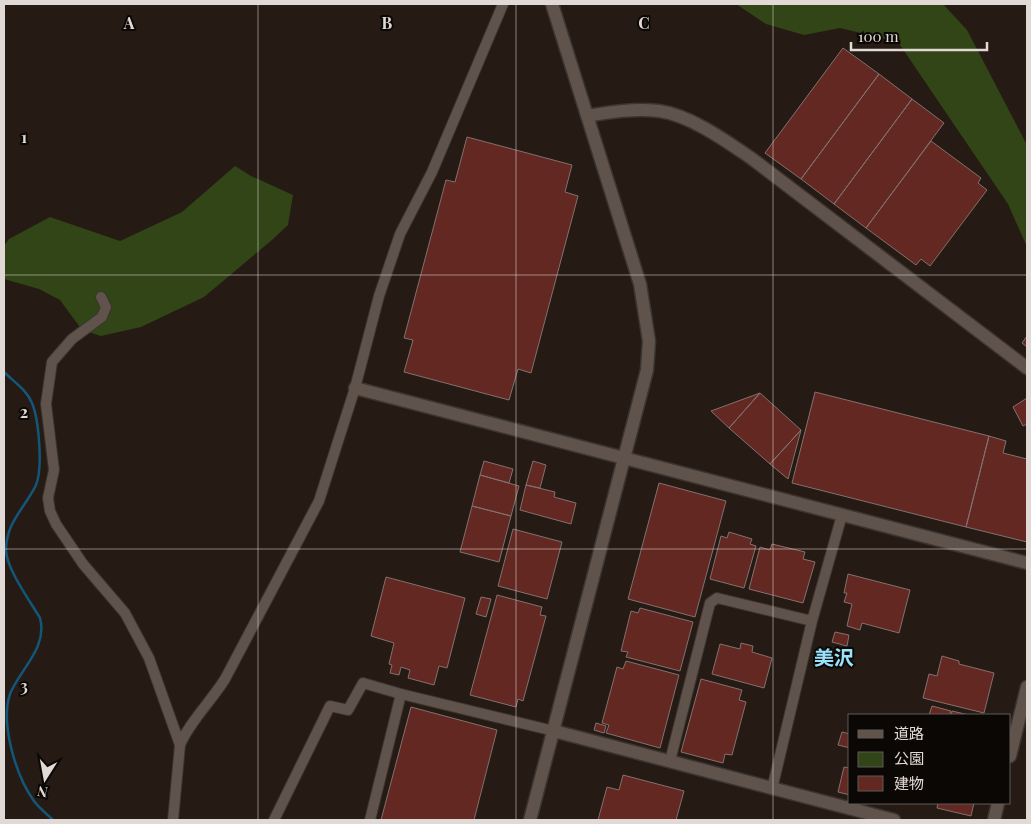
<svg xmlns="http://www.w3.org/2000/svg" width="1031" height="824" font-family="'Playfair Display','Noto Sans JP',serif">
<rect width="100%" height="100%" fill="#251b14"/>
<!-- green -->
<path fill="#314516" d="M736 4H943L967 30 1027 145V247L1008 204 898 42 840 28 804 35 766 24Z
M235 166 251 176 293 195 288 225 272 240 204 297 141 327 101 336 82 330 60 300 39 289 4 279V246L9 239 50 217 120 241 182 212Z"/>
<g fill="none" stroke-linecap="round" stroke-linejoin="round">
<!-- stream -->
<path stroke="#12577a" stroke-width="2.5" d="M4 372C13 381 27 390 32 403 39 420 43 468 36 485 25 508 6 522 6 550 6 568 30 601 40 618 48 648 20 669 10 694 0 724 16 776 34 801 39 808 47 814 53 820"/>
</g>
<!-- building -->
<path fill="#632822" stroke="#82716f" d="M843 48 879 74 801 179 765 153Z
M879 74 912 99 834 204 801 179Z
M912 99 944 123 866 228 834 204Z
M467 137 572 165 565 192 578 196 531 373 518 369 509 400 404 372 413 340 404 338 446 180 455 182Z
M931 141 981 178 978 183 987 190 930 266 921 259 916 265 866 228Z
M1027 336V347L1022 343Z
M815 392 989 436 966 527 792 483Z
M760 393 729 428 711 411Z
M760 393 801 430 770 464 729 428Z
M1027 398V424L1023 426 1013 407Z
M801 430 788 479 770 464Z
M989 436 1006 441 1003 453 1027 459V542L966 527Z
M484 461 513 469 509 483 480 475Z
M533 461 546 465 540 488 526 485Z
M480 475 519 486 511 516 472 506Z
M659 483 726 501 695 617 628 599Z
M526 485 555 492 554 497 576 503 571 524 520 510Z
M472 506 511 516 499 562 460 552Z
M513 529 562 542 547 599 498 586Z
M729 532 752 539 750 544 756 546 744 588 710 579 721 536 727 538Z
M772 544 805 552 803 559 815 562 803 603 749 589 760 547 770 550Z
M848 574 910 590 899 633 862 623 860 630 847 626 852 604 844 602 847 593H844Z
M386 577 465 598 447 668 439 666 434 685 408 678 410 670 401 667 399 675 390 673 392 665 389 664 394 643 371 636Z
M497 595 542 607 540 615 546 616 523 701 518 699 516 707 470 695Z
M481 597 491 599 486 617 476 614Z
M640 608 693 622 680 671 626 657 628 652 621 651 631 611 638 613Z
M835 632 849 635 847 646 832 642Z
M741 643 753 646 752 652 772 658 764 688 712 674 720 644 740 649Z
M942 656 959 661V664L994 673 984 713 923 698 929 674 937 676Z
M626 661 679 675 660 748 606 733 609 725 602 723 617 667 623 669Z
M701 679 742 690 739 700 746 702 732 755 725 754 723 763 681 752Z
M932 706 951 711 949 715H929Z
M411 707 497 730 474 820H381Z
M952 711 969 715H951Z
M596 723 606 726 604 733 594 730Z
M842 732 850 734V748L838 745Z
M844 767 850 768V795L838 792Z
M623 775 684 791 676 820H598L607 787 619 790Z
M938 803H974L971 816 937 808Z"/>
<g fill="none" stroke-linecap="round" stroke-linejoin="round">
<!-- minor casing -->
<g stroke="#3c3430" stroke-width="12">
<path id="minor" d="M101 297 106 307 102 317 72 339 52 362 46 404 54 470 48 498 50 511 56 524 83 564 125 613 149 658 180 745
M401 694 554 731
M670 761 710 603 717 598 812 621
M772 789 812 621 842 515
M173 820 180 745C188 724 212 700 225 679L319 501 355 388 379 296 400 234 432 172 503 4
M274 820 330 706 348 710 363 683 401 694 370 820"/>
</g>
<!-- tertiary casing -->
<g stroke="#3c3430" stroke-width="15">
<path id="tertiary" d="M587 116C611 112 635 108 659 111 690 115 726 141 751 158L1027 368
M355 388 1027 563
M554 731 894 820
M1010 756 1027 687
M530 820 647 370 649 341 640 284 552 4
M994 820 998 803"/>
</g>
<!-- minor -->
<use href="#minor" stroke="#60534c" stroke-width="10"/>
<!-- tertiary -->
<use href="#tertiary" stroke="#60534c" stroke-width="12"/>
</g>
<!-- grid -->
<path fill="none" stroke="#e1d9d5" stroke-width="1" stroke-opacity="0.55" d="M258 4V820M516 4V820M773 4V820M4 275H1027M4 549H1027"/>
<g text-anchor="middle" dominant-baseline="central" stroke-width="4" stroke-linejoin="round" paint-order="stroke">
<!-- quarter labels -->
<g font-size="20" font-weight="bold" fill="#9ae2fc" stroke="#0b0705">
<text x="834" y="656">美沢</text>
</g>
</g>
<g font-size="16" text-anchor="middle" font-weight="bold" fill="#e1d9d5" stroke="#0b0705" stroke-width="4" stroke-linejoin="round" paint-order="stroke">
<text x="129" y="29">A</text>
<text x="387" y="29">B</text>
<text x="644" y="29">C</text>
<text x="24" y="143">1</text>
<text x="24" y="418">2</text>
<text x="24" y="692">3</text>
</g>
<!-- border -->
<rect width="1031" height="824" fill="none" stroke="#e1d9d5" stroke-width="10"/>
<!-- legend -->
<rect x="848" y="714" width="162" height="90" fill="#0b0705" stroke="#615b58"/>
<rect x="858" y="730" width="25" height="8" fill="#60534c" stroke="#615b58"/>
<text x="894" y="739" font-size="15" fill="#e1d9d5">道路</text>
<rect x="858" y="752" width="25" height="15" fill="#314516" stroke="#615b58"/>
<text x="894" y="764" font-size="15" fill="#e1d9d5">公園</text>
<rect x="858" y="776" width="25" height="15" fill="#632822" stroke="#615b58"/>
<text x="894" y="789" font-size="15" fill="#e1d9d5">建物</text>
<!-- north arrow -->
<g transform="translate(45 779) rotate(191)" stroke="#0b0705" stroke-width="4" paint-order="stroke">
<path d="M0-4L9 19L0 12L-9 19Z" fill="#e1d9d5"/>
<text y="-8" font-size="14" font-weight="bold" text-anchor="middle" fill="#e1d9d5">N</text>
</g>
<!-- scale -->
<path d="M851 42v8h136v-8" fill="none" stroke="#e1d9d5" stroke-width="2.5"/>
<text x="858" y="42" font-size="15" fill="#e1d9d5" stroke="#0b0705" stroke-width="4" paint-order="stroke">100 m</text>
</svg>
